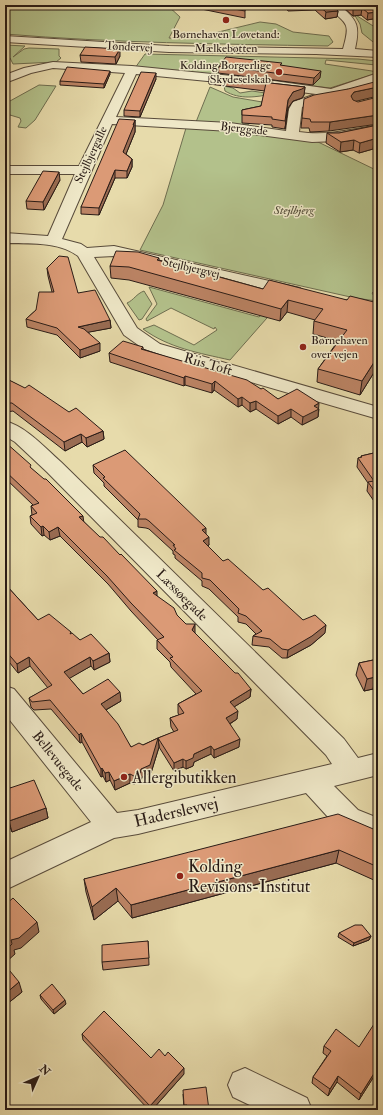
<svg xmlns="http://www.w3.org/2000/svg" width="383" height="1115" font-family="'IM FELL Double Pica',serif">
<rect width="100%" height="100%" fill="#e7dbab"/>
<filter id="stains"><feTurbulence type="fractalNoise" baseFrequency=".005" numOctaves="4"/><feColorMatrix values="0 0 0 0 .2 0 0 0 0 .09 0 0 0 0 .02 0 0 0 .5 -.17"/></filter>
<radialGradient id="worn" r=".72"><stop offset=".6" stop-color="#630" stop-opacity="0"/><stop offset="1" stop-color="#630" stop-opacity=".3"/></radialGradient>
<!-- green -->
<path fill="#b3c18b" stroke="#6e6e50" d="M5 5H167L180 17 169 38 198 39 206 35 260 22 276 24 293 32 329 36 333 42 328 46C220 44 113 43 5 34Z
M354 14 378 29V46L362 33 360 24Z
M5 45 25 46 13 57 24 49 29 48 59 49V56L61 58 56 62 13 64 10 58 5 59Z
M145 54 358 59 377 61 376 65 326 60 325 64 372 71 378 73 330 88 220 75 135 68Z
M39 85 56 86 35 120 26 128 18 127 21 121 20 118 10 115H5V102L10 101Z
M224 86 233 88 240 93 252 91 272 94C256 97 240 100 225 91Z
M210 87 233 97 268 103 252 117 248 125 196 122Z
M186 128 246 130 316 141 378 171V288L372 293 377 301 355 298 140 250 163 205Z
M149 287 259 317 268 309 274 310 230 360C199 353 169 348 143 329L154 325 194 345 217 330 215 327 214 329 171 308 147 321 146 319 157 304Z
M144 291 152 304 142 319 139 320 127 303C134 300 136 294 144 291Z"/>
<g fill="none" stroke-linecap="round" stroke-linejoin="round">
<!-- minor casing -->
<g stroke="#584b3b" stroke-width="2">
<path id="minor" d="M328 5H339C358 20 360 26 355 49L378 51V57L316 54 169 52 5 42V36L169 46 343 49C352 18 344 26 328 5Z
M53 62 132 66 242 77 244 80 242 83 238 84 136 74 116 117 230 123 286 131 289 109 293 102 316 94 270 88 268 85 270 82 274 81 331 89 378 73V81L302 107 299 132C326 136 351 130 378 125V133L338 141 312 142 230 131 112 124 62 239 81 244 87 248 114 246 300 288 302 291 300 294 294 296 114 256 94 257 137 328 160 344 378 407V419L148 352 124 335 78 256C58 241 28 244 5 243V233L48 236 75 174H5V166H79L125 73 53 68 31 73 5 83V75L24 68Z
M5 421C27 427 45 448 61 462L344 739 358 758 378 753V775L334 786 358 810 378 818V843L338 828 306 793 138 834 114 838 5 890V862L91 822 5 714V686L14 689 117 813 138 810 332 764 326 755 47 472 15 442 5 436Z
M245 1068 307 1098 312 1110H260L233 1097 228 1085 233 1073Z"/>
</g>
<!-- minor -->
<use href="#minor" fill="#efe8c8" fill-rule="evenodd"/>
</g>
<!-- wall -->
<path fill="#bc8465" stroke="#291b16" d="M182 5H333L338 11 337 17 325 19 315 10 288 11 284 5 245 7V18Z
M341 5H378V18L367 20 361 15 353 16Z
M80 55 120 56 116 64 81 62Z
M281 65 320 78 313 85 218 73 219 66Z
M110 74 104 88 60 85V81Z
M209 76 305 87 304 95 302 98 293 101 288 108 285 129 272 127V125L242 123V110L261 106 265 91 209 84Z
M156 79 140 117 124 116V110Z
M348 89 355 101 329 131 310 132 309 128H301L302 118Z
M135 120V132L126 154 132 159V167L127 178H115L99 215 81 214V207Z
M378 125V150H375L373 149 359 153 353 150 340 152 326 143 327 133H339Z
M60 180 44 210 27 209 26 201Z
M159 258V260L263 289 347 300 378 303V366L360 395 317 382 318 369 338 341 313 334 314 321 315 320 287 312 280 321 129 280 111 278 110 266Z
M47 268 78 293 110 320 111 328 88 332 100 351 80 358 57 335 27 327 26 319 36 310 52 292 48 276Z
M143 347V349L261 389 278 399 318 408 319 409 318 417 302 425 291 417 278 424 256 409 250 412 242 405 238 407 214 390 212 393 185 385 184 386 110 362 109 353Z
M5 378 103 431 104 439 87 447 82 442 65 451 13 411 7 412 6 407 5 406Z
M5 442 31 468 157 596 251 689 250 697 234 707 237 719 230 724 239 747 214 758 211 754 194 762 193 766 186 769 183 767 174 771 159 747 158 738 174 732 171 727 170 718 179 715 178 713V704L196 694 171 667 170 662 157 649V640H158L131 611 108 584 60 536 50 540 44 535 42 536 31 524 30 516 32 515 31 506 33 505 5 478Z
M378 452V507L367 491 368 483 357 467 358 458H361V456Z
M93 465 206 534 209 545 208 546 223 561 303 620 325 633 311 645 287 658H282L269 647 252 645 253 636 256 634 246 624 238 622V617L209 589 202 586V581L175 558V555L173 554V551L149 529 146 528 138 527V520L104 486V483L94 473Z
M5 584 38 620 71 632V634L80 640 109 653 110 662 94 670 91 666 69 678 83 694 121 701 106 710 131 747 143 745 158 738 159 747 151 773 142 777 141 781 134 784 130 783 115 790 110 780 106 782 103 776 101 777 82 742 80 743 51 709 34 710 31 707 29 698 48 688 30 666 18 673 5 657Z
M378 659V700L373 689 364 691 356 675 359 663Z
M10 788 46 808 48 818 12 832 10 827 5 829Z
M378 831V877L376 881 336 863 132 918 118 901 94 920 86 892 84 879Z
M339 933 371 936 369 940 353 946 338 937Z
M148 941 149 965 103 970 102 962Z
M5 965 22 992 7 1004 5 1002Z
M40 995 66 1004 54 1014 41 999Z
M82 1034 151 1058 165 1056 184 1074 152 1110H149L83 1040Z
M324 1046 378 1070 359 1100 337 1082 328 1096 312 1083 313 1077 327 1056 323 1053Z
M183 1094 209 1110H188L187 1108 184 1109Z"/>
<!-- shaded-wall -->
<path fill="#996c53" stroke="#291b16" d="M362 8 361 15 353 16V9Z
M338 11 337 17 325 19 326 12Z
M378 12V18L367 20 368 13Z
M120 49V56L116 64 115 57Z
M110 71V74L104 88V84Z
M321 71 320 78 313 85 314 78Z
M156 73V79L140 117V111Z
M305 87 304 95 302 98 293 101 288 108 285 129 288 100 293 92Z
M378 87V96L353 102 351 96 354 92Z
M378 115V124L329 131 330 122Z
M135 120V132L124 159 123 152 133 125Z
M374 139 373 149 359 153 360 143Z
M354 140 353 150 340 152 341 142Z
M377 140H378V150H375Z
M7 149 8 156 5 164V155Z
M132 159V167L127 178V171Z
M115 170V178L99 215V208Z
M59 172 60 180 44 210 43 202Z
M288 300 287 312 280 321 281 309Z
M110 320 111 328 79 334 78 327Z
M100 343V351L80 358V350Z
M378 356V366L360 395 362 381Z
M185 376V385L184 386V378Z
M215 381 214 390 212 393V384Z
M242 397V405L238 407V399Z
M256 401V409L250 412V403Z
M319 403 318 417 302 425 303 417 314 406Z
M291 409V417L278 424V416Z
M103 431 104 439 87 447 86 438Z
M81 434 82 442 65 451 64 442Z
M83 516 84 524 79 517Z
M43 526 44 535 42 536 41 527Z
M58 527 60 536 50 540 49 532Z
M206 528V537L202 530Z
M209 537V545L202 549 203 541Z
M157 591V600L153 593Z
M195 624V633L192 630Z
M326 625 325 633 311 645 287 658 288 650Z
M109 653 110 662 94 670 93 661Z
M29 657 30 666 18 673 17 664Z
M90 657 91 666 65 681 64 672Z
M375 677 373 689 364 691 367 679Z
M251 689 250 697 229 710 230 702Z
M120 692 121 701 102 712 101 704Z
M238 711 237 719 226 726V718Z
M81 733 82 742 80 743 79 735Z
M158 738 159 747 151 773 142 777 141 781 134 784V776Z
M240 739 239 747 214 758V750Z
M211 746V754L194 762 193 766 186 769V761L194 754Z
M183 759V767L174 771V763Z
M102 768 103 776 101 777V769Z
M109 772 110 780 106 782 105 773Z
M130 774V783L115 790 114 781Z
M46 808 48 818 12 832 9 821Z
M8 816 10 827 5 829V817Z
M339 850 336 863 132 918 131 905Z
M116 888 118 901 94 920 92 907Z
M37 922 39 932 21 948 14 950 15 954 5 963V951L11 940Z
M371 936 369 940 353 946 354 943Z
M19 982 22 992 7 1004 5 994Z
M65 1000 66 1004 54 1014 53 1010Z
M378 1067V1070L359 1100 361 1094Z
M184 1068V1074L152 1110H150V1106Z
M338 1076 337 1082 328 1096 330 1089Z"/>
<!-- building -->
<path fill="#db9a76" stroke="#291b16" d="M213 5H245V11Z
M318 5H333L338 11 326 12Z
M349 5H378V12L368 13 362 8 353 9Z
M85 47 120 49 115 57 80 55Z
M226 57 282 63 280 65 321 71 314 78 219 66Z
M67 67 110 71 104 84 60 81Z
M141 72 156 73 140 111 124 110Z
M209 76 305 87 302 89 293 92 288 100 285 121 272 119V117L242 115V110L261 106 266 83Z
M378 81V87L354 92 351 96 353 100 358 102 378 97V115L330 122H311L310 119 302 118 304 99 314 95 348 89Z
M119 119 135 120 133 125H134L123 152 132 159 127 171 115 170 99 208 81 207Z
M378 125V140H377L374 139 360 143 354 140 341 142 327 133H339Z
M5 149H7L5 155Z
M43 171 59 172 43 202 26 201Z
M116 251 138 252 159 258 157 260 263 289 269 280 347 300 350 296 378 303V310L375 311 378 312V356L362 381 318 369 347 330 314 321 323 309 288 300 281 309 129 267 110 266Z
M59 256 68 257 78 293 95 290 110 320 78 327 84 329 100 343 80 350 57 328 26 319 36 310 39 292H54L47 268Z
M123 341 143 347 141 349 247 380 261 389 263 388 278 399 297 389 319 403 314 406 319 409 303 417 291 409 278 416 256 401 250 403 242 397 238 399 215 381 212 384 185 376 184 378 109 353Z
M5 378 25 388 29 385 69 412 76 408 103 431 86 438 81 434 64 442 12 403H6Z
M5 442 31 465 30 467 44 479H46L83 516 79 517 100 537H103L120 555 121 554 157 591 153 593 174 608 177 615 186 624H195L192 630 235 673H238L251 689 230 702 238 711 226 718 240 739 214 750 211 746 194 754 193 758 186 761 183 759 174 763 158 738 178 730 170 718 184 713 178 704 202 691 170 658 173 657 157 640 164 637 131 603 107 576 58 527 49 532 43 526 41 527 30 516 37 513 31 506 39 503 5 471Z
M125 450 206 528 202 530 209 537 203 541 223 561 228 559 263 590 268 588 303 620 315 615 326 625 312 636 288 650 282 649 270 639 253 636 262 631 246 616 238 613 239 609 210 580 202 578V573L174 550 176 549 173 545H175L149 521 146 519H138L140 514 103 478 105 477 93 465Z
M378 452V496L368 482 374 481 358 458 362 457 361 456Z
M5 584 38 620 49 614 71 632 70 634 72 633 80 640 91 634 109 653 93 661 90 657 64 672 83 694 108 679 120 692 101 704 118 724 131 747 139 743 143 745 158 738 150 765 141 769 140 773 134 776 130 774 114 781 109 772 105 773 102 768 101 769 81 733 79 735 50 700 32 702 29 698 52 685 29 657 17 664 5 650Z
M378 659V683L375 677 367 679 359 663Z
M5 774 10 788 34 780 46 808 9 821 8 816 5 817Z
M338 814 378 831V867L339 850 131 905 116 888 92 907 84 879Z
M13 898 37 922 19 938 11 940 12 944 5 951V905Z
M355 925H362L371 936 354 943 339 933Z
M148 941 149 958 102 962V945Z
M5 965 19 982 5 994Z
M52 984 65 1000 53 1010 40 995Z
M104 1011 151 1058 159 1049 165 1056 168 1052 184 1068 150 1106 82 1034Z
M378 1018V1067L361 1094 338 1076 330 1089 313 1077 331 1051 324 1046 336 1029 359 1047Z
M206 1087 209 1110H188L187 1105H184L183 1090Z"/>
<!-- markers -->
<g fill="#8f2418" stroke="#efe8c8" stroke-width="1.5">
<circle cx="226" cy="20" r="4"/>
<circle cx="279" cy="72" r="4"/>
<circle cx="303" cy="347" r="4"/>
<circle cx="124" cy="777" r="4"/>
<circle cx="180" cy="876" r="4"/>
</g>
<g text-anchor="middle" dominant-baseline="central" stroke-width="3" stroke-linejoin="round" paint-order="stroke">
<!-- far-poi labels -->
<g font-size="12" fill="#291b16" stroke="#efe8c8">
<text x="226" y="34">Børnehaven Løvetand:<tspan x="226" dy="14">Mælkebøtten</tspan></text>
<text x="271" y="65" text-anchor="end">Kolding Borgerlige<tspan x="271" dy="14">Skydeselskab</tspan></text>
<text x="311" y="340" text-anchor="start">Børnehaven<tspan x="311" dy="14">over vejen</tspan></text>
</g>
<!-- far-street labels -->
<g font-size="12" fill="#291b16" stroke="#efe8c8">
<text transform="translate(129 47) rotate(3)">Tøndervej</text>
<text transform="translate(244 129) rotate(6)">Bjerggade</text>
<text transform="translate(91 155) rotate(-65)">Stejlbjergalle</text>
<text transform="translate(191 268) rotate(13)">Stejlbjergvej</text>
</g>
<!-- far-park labels -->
<g font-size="12" font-style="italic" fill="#524d39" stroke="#efe8c8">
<text x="294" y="210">Stejlbjerg</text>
</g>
<!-- street labels -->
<g font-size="14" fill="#291b16" stroke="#efe8c8">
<text transform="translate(208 364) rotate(16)">Riis Toft</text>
<text transform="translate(182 595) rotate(45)">Læssøegade</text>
<text transform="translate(58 761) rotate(51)">Bellevuegade</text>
</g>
<!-- near-poi labels -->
<g font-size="17" fill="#291b16" stroke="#efe8c8" text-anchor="start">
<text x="132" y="777">Allergibutikken</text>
<text x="188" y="866">Kolding<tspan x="188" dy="20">Revisions-Institut</tspan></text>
</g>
<!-- near-street labels -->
<g font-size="17" fill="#291b16" stroke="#efe8c8">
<text transform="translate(176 812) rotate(-13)">Haderslevvej</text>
</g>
</g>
<!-- margin -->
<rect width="383" height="1115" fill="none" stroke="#e7dbab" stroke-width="20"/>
<rect x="6" y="6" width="371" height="1103" fill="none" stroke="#291b16" stroke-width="2"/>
<rect x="10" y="10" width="363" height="1095" fill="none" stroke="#291b16"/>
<!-- north arrow -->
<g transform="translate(38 1077) rotate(45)" stroke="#efe8c8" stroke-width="3" paint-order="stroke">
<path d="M0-3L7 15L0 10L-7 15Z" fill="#291b16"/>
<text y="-6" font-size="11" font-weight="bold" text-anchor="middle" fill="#291b16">N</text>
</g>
<rect width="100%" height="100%" filter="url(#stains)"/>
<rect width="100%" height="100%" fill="url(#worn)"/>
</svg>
